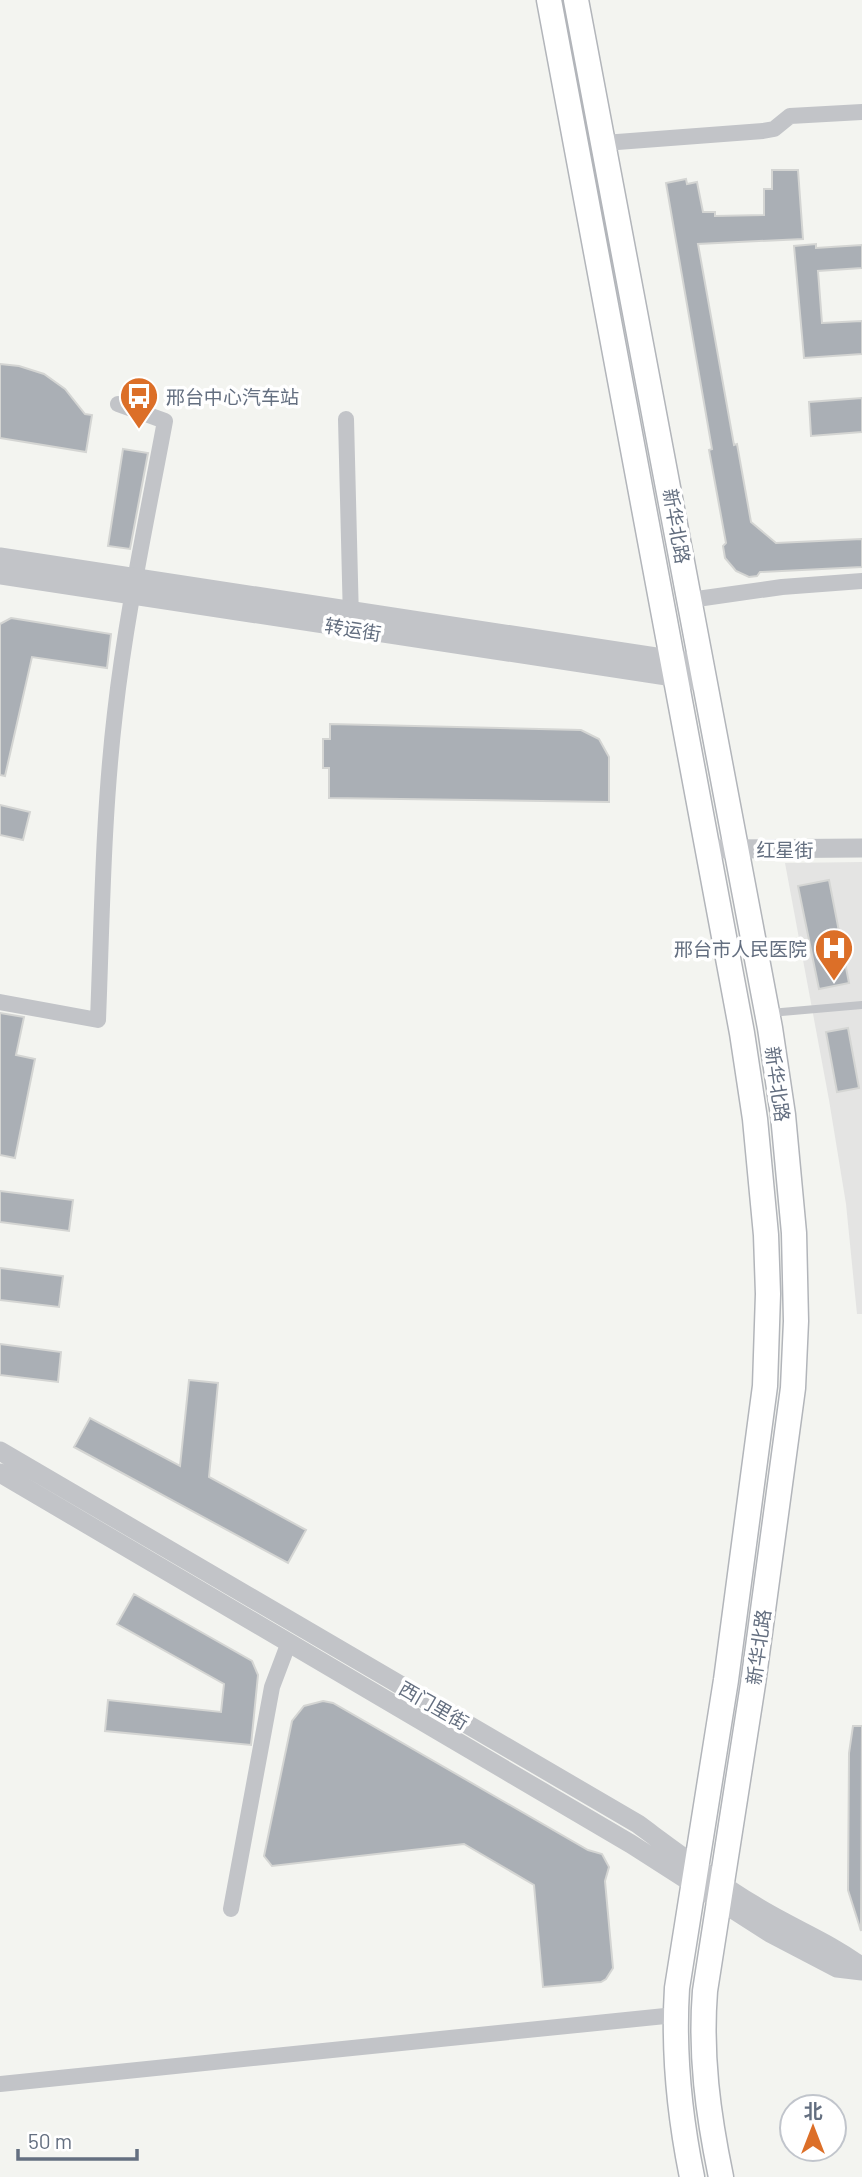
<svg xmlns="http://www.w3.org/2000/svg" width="862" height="2177" font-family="Barlow,'Noto Sans SC',sans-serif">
<rect width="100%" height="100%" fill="#f3f4f0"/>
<!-- built -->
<path fill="#e4e4e3" d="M862 862V1314H857L846 1204 829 1100 785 863Z"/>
<!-- building -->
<path fill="#aaafb5" stroke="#d4d5d3" stroke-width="2" d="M772 170H798L803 239 698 244 734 445 737 444 751 522 776 543 862 539V567L760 572 757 576 749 577 736 571 725 558 723 546 726 543 709 450 712 449 666 183 686 179 687 184 697 182 703 212H715V216L764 215V189H772Z
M816 244V248L862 245V268L818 271 822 323 862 321V354L804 358 794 246Z
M0 364 19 366 44 374 65 389 85 414 92 415 86 452 0 438Z
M862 398V432L811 436 809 402Z
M123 449 148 453 130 549 108 546Z
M11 618 111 634 107 668 32 657 5 776 0 775V624Z
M330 724 581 730 599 739 609 757V802L329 798V768H323V739H330Z
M0 805 30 812 23 840 0 835Z
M829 880 849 983 819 989 798 886Z
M0 1013 24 1017 16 1055 35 1059 15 1158 0 1155Z
M848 1028 859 1088 837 1092 826 1032Z
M0 1191 73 1200 69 1231 0 1222Z
M0 1268 63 1276 59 1307 0 1300Z
M0 1344 61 1352 58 1382 0 1375Z
M189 1380 218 1383 209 1477 306 1530 288 1563 74 1447 90 1418 180 1466Z
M134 1594 252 1661 258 1675 251 1745 105 1731 108 1700 221 1712 224 1684 117 1624Z
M323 1701 333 1703 588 1850 602 1854 609 1867 605 1881 613 1968 606 1979 601 1982 543 1987 534 1885 464 1844 272 1866 264 1856 292 1721 304 1706Z
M853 1726H862L861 1931 848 1890 849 1753Z"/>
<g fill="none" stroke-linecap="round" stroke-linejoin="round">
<!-- primary casing -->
<g stroke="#b2b5ba" stroke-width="27">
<path id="primary" d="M549 0 742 1033 755 1119 766 1235 768 1294 765 1386 726 1680 677 1988C673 2053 679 2113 692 2177
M576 0 770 1028 783 1115 794 1233 796 1321 793 1388 753 1684 705 1991C700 2055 708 2114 721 2177"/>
</g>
<!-- service -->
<path stroke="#c2c4c8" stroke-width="8" d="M770 1013 862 1005"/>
<!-- minor -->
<path stroke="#c2c4c8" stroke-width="16" d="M604 143 763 131 774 129 790 116 862 112
M346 419 351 620
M690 600 782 587 862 581
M0 1002 98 1020C102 918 103 815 115 713 126 615 147 518 165 421L118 404
M231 1909 272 1687 289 1642
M0 2084 675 2015"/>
<!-- tertiary -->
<path stroke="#c2c4c8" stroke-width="19" d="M0 557 702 664
M0 575 706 682
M708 849 862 848
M0 1451 638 1824C676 1852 714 1881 754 1905 789 1927 829 1942 862 1967
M0 1473 631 1844 770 1933 837 1968 862 1971"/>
<!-- primary -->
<use href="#primary" stroke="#fff" stroke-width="24"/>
</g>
<!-- icons -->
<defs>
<g id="bus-pin" transform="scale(2.0125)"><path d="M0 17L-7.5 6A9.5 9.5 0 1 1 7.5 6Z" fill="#dc6f28" stroke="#fff"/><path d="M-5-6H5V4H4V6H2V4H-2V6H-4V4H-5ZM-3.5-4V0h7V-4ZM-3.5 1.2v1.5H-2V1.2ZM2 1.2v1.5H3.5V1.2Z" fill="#fff"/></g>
<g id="hospital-pin" transform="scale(2.0125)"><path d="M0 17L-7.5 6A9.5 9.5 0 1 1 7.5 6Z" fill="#dc6f28" stroke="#fff"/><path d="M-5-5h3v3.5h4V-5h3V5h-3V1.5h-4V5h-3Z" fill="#fff"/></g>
</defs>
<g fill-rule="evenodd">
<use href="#bus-pin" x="139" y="396"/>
<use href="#hospital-pin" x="834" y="948"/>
</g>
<g text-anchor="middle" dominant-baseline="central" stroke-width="7" stroke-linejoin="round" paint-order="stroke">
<!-- poi labels -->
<g font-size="19" fill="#646f80" stroke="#fff" text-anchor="start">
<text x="166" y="396">邢台中心汽车站</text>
<text x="807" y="948" text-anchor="end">邢台市人民医院</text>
</g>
<!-- street labels -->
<g font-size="19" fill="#646f80" stroke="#fff">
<text transform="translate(677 526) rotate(80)">新华北路</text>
<text transform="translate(353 629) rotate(9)">转运街</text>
<text x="785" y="849">红星街</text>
<text transform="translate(778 1084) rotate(82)">新华北路</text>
<text transform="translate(758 1647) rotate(-82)">新华北路</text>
<text transform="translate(434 1705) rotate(30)">西门里街</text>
</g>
</g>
<!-- north arrow -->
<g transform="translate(813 2128)"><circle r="33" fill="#ffffff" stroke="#c1c5cc" stroke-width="2"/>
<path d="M0-5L12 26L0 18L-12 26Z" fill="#dc6f28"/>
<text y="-10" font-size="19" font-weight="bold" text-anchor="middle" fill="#646f80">北</text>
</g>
<!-- scale -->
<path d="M18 2149v10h119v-10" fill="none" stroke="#646f80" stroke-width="3.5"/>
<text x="28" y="2149" font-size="21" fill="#646f80" stroke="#ffffff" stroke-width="5" paint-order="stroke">50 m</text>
</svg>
